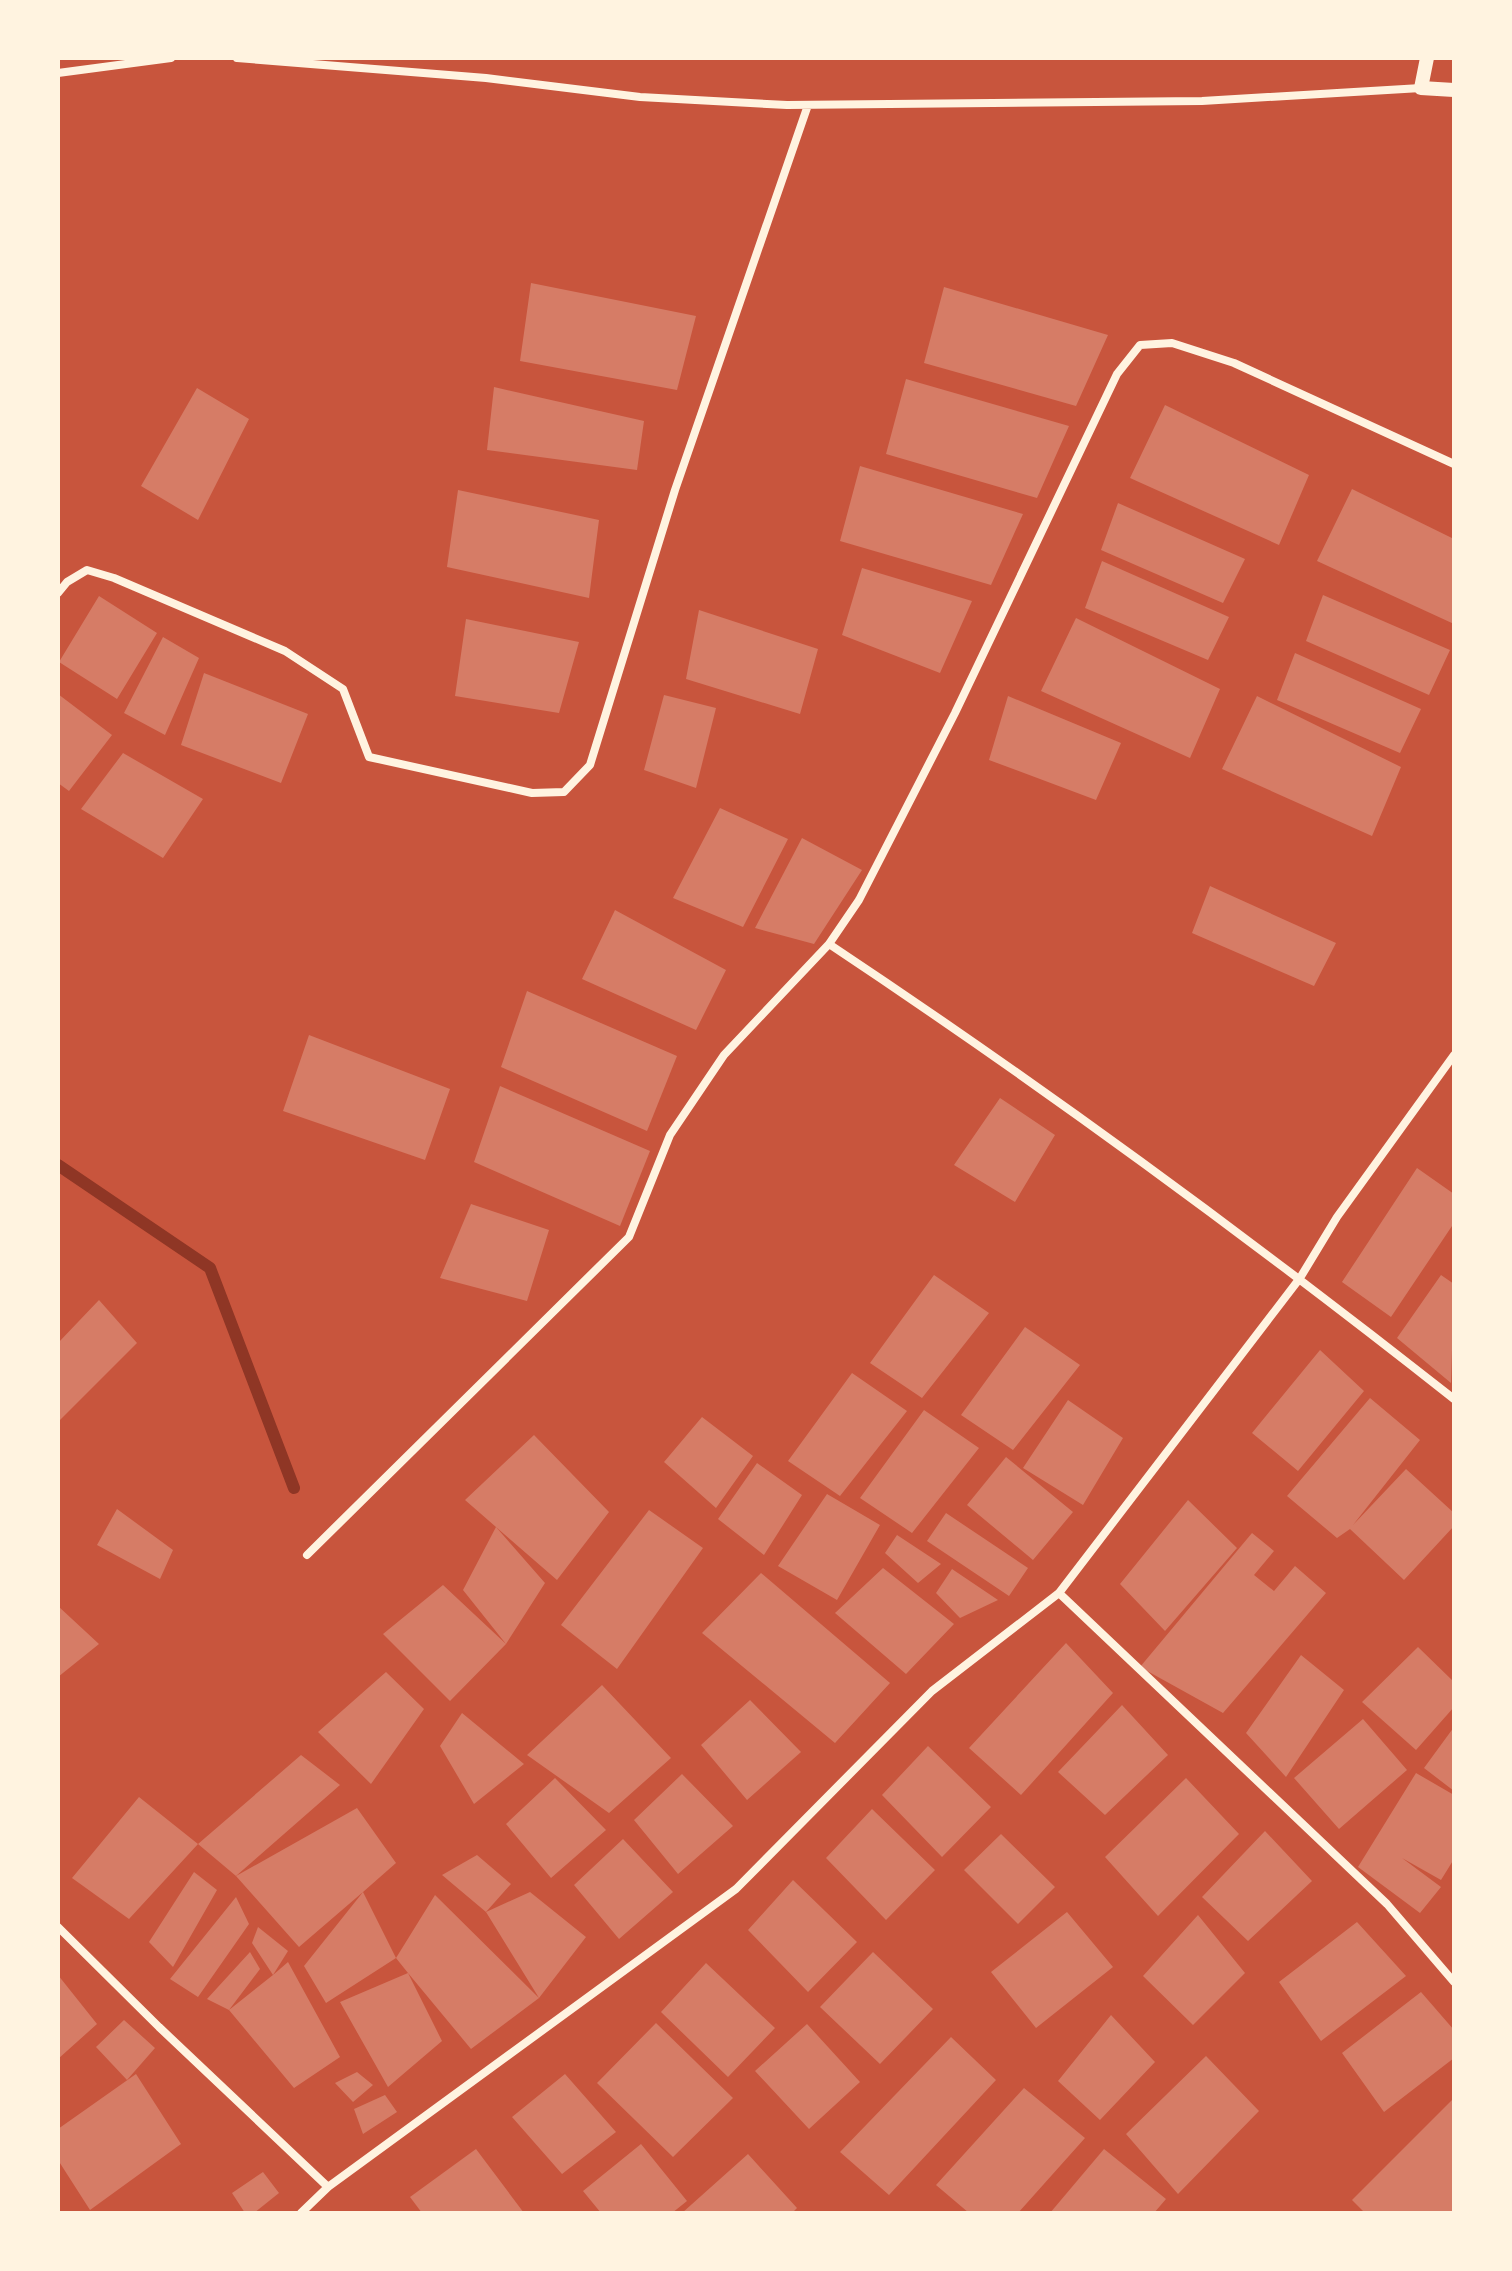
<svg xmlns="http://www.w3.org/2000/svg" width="1512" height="2271" font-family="'Fira Sans Condensed',sans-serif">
<rect width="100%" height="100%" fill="#c8553d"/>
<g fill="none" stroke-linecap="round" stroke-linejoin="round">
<!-- stream -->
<path stroke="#8f3625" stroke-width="12" d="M58 1165 210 1268 294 1488"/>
</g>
<!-- building -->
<path fill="#d67c66" d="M531 283 696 316 677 390 520 361Z
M944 287 1108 335 1076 406 924 363Z
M906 379 1069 426 1037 498 886 454Z
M494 387 644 421 637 470 487 450Z
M197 388 249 419 198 520 141 486Z
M1165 405 1309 475 1279 545 1130 478Z
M860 466 1023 514 991 585 840 541Z
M1352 489 1454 539V624L1317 561Z
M458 490 599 520 589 598 447 567Z
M1118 503 1245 559 1223 603 1101 550Z
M1102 561 1229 617 1208 660 1085 608Z
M862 568 972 601 940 673 842 635Z
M1323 595 1450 650 1429 695 1306 641Z
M99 596 157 633 117 699 59 662Z
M699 610 818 649 800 714 686 679Z
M1076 618 1220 689 1190 758 1041 691Z
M466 619 579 642 559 713 455 696Z
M163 637 199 658 165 735 124 713Z
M1295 653 1421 709 1400 753 1277 700Z
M204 673 308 714 281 783 181 745Z
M58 694 112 735 69 791 58 783Z
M664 695 716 708 696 788 644 770Z
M1008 696 1121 743 1096 800 989 760Z
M1257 696 1401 767 1372 836 1222 769Z
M123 753 203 799 163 858 81 809Z
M720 808 788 839 743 927 673 898Z
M802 838 862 870 814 944 755 928Z
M1210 886 1336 943 1314 986 1192 933Z
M615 910 726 970 696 1030 582 979Z
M527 991 677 1056 647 1131 501 1067Z
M309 1035 450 1089 425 1160 283 1111Z
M500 1086 650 1151 620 1226 474 1162Z
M1000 1098 1055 1135 1015 1202 954 1165Z
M1417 1168 1454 1194V1223L1391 1317 1342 1282Z
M471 1204 549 1230 527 1301 440 1278Z
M934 1275 989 1313 922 1398 870 1363Z
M1441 1275 1454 1284 1451 1383 1397 1338Z
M99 1300 137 1343 58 1422V1343Z
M1025 1327 1080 1365 1013 1450 961 1415Z
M1320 1350 1364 1391 1298 1471 1252 1433Z
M852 1373 907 1411 840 1496 788 1461Z
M1370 1398 1420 1440 1353 1525 1406 1469 1454 1513V1526L1404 1580 1350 1529 1337 1538 1287 1496Z
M1068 1400 1123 1438 1083 1505 1023 1468Z
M924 1410 979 1448 912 1533 860 1498Z
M702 1417 753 1456 716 1508 664 1462Z
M534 1435 609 1512 557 1580 496 1527 545 1583 506 1644 463 1590 496 1527 465 1500Z
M1006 1457 1073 1512 1033 1560 967 1505Z
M757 1463 802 1495 764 1555 718 1519Z
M827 1494 880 1525 837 1600 778 1566Z
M1188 1500 1237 1548 1165 1631 1120 1584Z
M117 1509 173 1550 160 1579 97 1545Z
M649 1510 703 1548 617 1669 561 1625Z
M946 1513 1028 1568 1009 1596 927 1541Z
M1252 1533 1274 1551 1254 1575 1274 1591 1295 1566 1326 1593 1223 1713 1140 1667Z
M897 1535 941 1564 918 1583 885 1553Z
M883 1568 954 1624 906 1674 835 1613Z
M952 1569 998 1600 960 1618 936 1593Z
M761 1573 890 1683 835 1743 702 1633Z
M443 1585 506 1644 450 1701 383 1634Z
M58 1606 99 1644 58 1677Z
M1066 1643 1113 1693 1021 1795 969 1748Z
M1418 1647 1454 1682V1707L1416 1750 1362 1702Z
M1301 1655 1344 1690 1286 1777 1246 1733Z
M386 1672 424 1709 371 1784 318 1732Z
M602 1685 671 1758 609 1813 527 1755Z
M750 1700 801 1752 747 1800 701 1745Z
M1122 1705 1168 1755 1105 1815 1058 1772Z
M462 1713 524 1764 474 1804 440 1746Z
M1363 1719 1407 1770 1339 1829 1294 1778Z
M1454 1727V1791L1424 1768Z
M928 1746 991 1807 942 1857 882 1795Z
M301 1755 340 1785 236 1876 357 1808 396 1863 363 1892 396 1958 326 2003 304 1966 363 1892 299 1947 236 1876 198 1844Z
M1416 1773 1454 1795V1859L1441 1880 1402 1858 1441 1887 1420 1913 1358 1867Z
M682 1774 733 1826 678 1874 634 1820Z
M555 1778 606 1830 551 1878 506 1824Z
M1186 1778 1239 1834 1158 1916 1105 1857Z
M139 1797 198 1844 129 1919 72 1878Z
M872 1809 935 1870 886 1920 826 1858Z
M1265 1831 1312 1881 1248 1941 1202 1897Z
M1001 1834 1055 1887 1018 1924 964 1870Z
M623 1839 673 1892 619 1939 574 1885Z
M477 1855 511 1884 486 1912 530 1892 586 1937 539 1998 471 2049 408 1973 442 2041 388 2087 340 2002 408 1973 396 1958 435 1895 539 1998 486 1912 442 1875Z
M194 1872 217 1890 173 1967 149 1942Z
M793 1880 857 1942 808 1992 748 1930Z
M236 1897 249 1924 198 1997 170 1979Z
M1067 1912 1113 1967 1036 2028 991 1972Z
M1198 1915 1245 1973 1193 2025 1143 1976Z
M1357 1922 1406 1976 1321 2041 1279 1982Z
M258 1927 288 1951 273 1975 288 1962 340 2057 294 2088 229 2010 273 1975 252 1943Z
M250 1952 260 1969 229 2010 207 1999Z
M873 1952 933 2009 880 2064 820 2007Z
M706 1963 775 2028 728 2077 661 2012Z
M58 1975 97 2024 58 2059Z
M1421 1992 1454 2030V2058L1384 2112 1342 2053Z
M1111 2015 1155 2062 1100 2120 1058 2081Z
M124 2020 155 2048 127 2080 96 2047Z
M656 2023 733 2098 673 2157 597 2083Z
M807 2024 860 2082 809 2129 755 2071Z
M951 2037 996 2080 889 2195 840 2152Z
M1206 2056 1259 2111 1178 2194 1126 2134Z
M357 2072 373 2085 353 2102 335 2083Z
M136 2074 181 2144 90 2210 58 2160V2129Z
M565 2074 616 2132 562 2174 512 2117Z
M1024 2088 1085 2138 1018 2213H969L936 2185Z
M385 2095 397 2112 363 2134 354 2109Z
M1454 2098V2213H1365L1352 2200Z
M641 2144 687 2201 672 2213H601L583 2191Z
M476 2149 524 2213H422L410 2197Z
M1104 2149 1166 2199 1154 2213H1050Z
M748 2154 797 2208 792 2213H682Z
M263 2172 279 2193 254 2213H245L232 2193Z"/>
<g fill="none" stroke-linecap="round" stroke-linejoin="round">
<!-- minor -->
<path stroke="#fff3e0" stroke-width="8" d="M237 58 486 78 640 97 787 105 1202 101 1421 88
M58 73 171 58
M58 593 67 582 87 570 114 578 285 651 343 689 369 757 532 793 564 792 590 765 675 490 808 105
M829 944C1044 1087 1251 1239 1454 1399
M307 1555 629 1237 670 1135 724 1055 829 944 859 900 955 713 1117 374 1140 345 1172 343 1234 363 1454 464
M1059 1593 1387 1904 1454 1982
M58 1927 159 2027 328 2187
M301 2213 328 2187 736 1889 932 1691 1059 1593 1300 1278 1337 1217 1454 1055"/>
<!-- tertiary -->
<path stroke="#fff3e0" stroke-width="14" d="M1427 58 1421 88 1454 90"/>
</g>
<!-- border -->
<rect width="1512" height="2271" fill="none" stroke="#fff3e0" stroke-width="120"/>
</svg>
